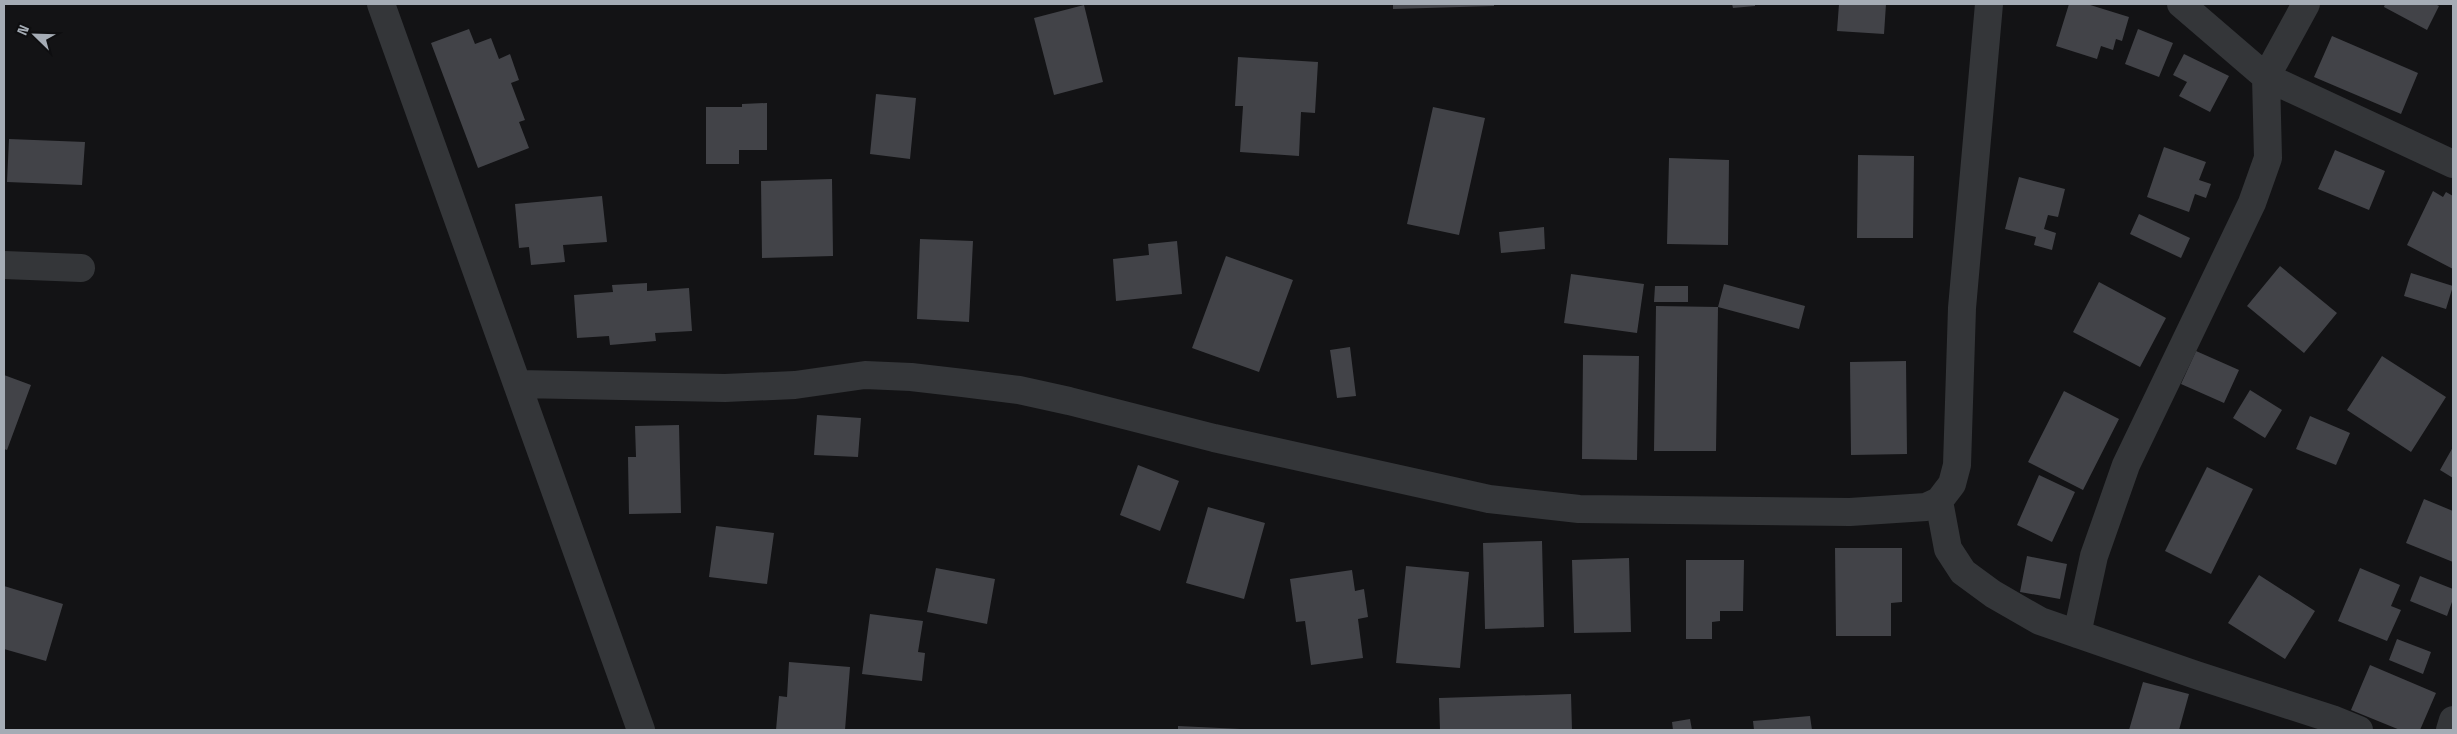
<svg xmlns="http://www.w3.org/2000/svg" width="2457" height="734" font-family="'Space Grotesk',sans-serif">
<rect width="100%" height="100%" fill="#131315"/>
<!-- building -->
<path fill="#424348" d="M1393 4H1494V6L1393 9Z
M1732 4H1755V6L1733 8Z
M1839 4H1886L1884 34 1837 31Z
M2069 4H2087L2129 17 2122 41 2116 39 2113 50 2101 46 2097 59 2056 46Z
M2385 4H2435L2439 6 2427 30 2384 7Z
M1084 5 1103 82 1054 95 1034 18Z
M469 29 475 44 491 38 499 59 510 54 519 80 511 83 525 120 519 122 529 148 478 168 431 43Z
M2138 29 2173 43 2159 77 2125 64Z
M2332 36 2418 73 2401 114 2314 77Z
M2184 54 2229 76 2210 112 2179 96 2187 82 2173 75Z
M1238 57 1318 62 1315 113 1301 112 1299 156 1240 152 1243 106H1235Z
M876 94 916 98 910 159 870 154Z
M767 103V150H739V164H706V107H742V104Z
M1433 107 1485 118 1459 235 1407 224Z
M9 139 85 142 82 185 7 182Z
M2164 147 2206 162 2199 180 2211 184 2206 198 2195 194 2189 212 2147 197Z
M2335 150 2385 171 2369 210 2318 189Z
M1858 155 1914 156 1913 238H1857Z
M1669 158 1729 160 1728 245 1667 244Z
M2019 177 2065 189 2058 217 2048 215 2044 229 2056 233 2052 250 2034 245 2036 237 2005 229Z
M832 179 833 256 762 258 761 181Z
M2433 191 2443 197 2446 192 2453 196V269L2407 245Z
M602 196 607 242 563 245 565 262 531 265 529 247 519 248 515 204Z
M2139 214 2190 238 2181 258 2130 234Z
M1544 227 1545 249 1501 253 1499 232Z
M920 239 973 241 969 322 917 319Z
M1177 241 1182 294 1116 301 1113 259 1149 255 1148 244Z
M1226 256 1293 280 1259 372 1192 348Z
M2280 266 2337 313 2304 353 2247 306Z
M2411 273 2453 286 2446 309 2404 296Z
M1571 274 1644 284 1637 333 1564 323Z
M2099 282 2166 318 2140 367 2073 332Z
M647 283V291L689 288 692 331 655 333 656 341 610 345 609 336 577 338 574 295 613 292 612 285Z
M1724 284 1805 306 1799 329 1718 307Z
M1655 286H1688V302H1654Z
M1656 306 1718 307 1716 451H1654Z
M1350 347 1356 396 1337 398 1330 350Z
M2196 351 2239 370 2224 403 2181 384Z
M1583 355 1639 356 1637 460 1582 459Z
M2382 356 2446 397 2411 452 2347 410Z
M1906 361 1907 454 1851 455 1850 362Z
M4 375 31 385 7 450 4 449Z
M2250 390 2282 410 2265 438 2233 418Z
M2064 391 2119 419 2083 490 2028 462Z
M817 415 861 418 858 457 814 455Z
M2310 416 2350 433 2336 465 2296 449Z
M679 425 681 513 629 514 628 457H636L635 426Z
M2453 447V478L2440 470Z
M1138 465 1179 481 1160 531 1120 515Z
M2207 467 2253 489 2211 574 2165 551Z
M2039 475 2075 492 2052 542 2017 525Z
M2424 499 2453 511V562L2406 543Z
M1208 507 1265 523 1244 599 1186 583Z
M716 526 774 533 767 584 709 577Z
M1542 541 1544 627 1485 629 1483 543Z
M1835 548H1902V602L1891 603V636H1836Z
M2027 556 2067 564 2060 599 2020 592Z
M1629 558 1631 632 1574 633 1572 560Z
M1686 560H1744L1743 611H1720V621L1712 622V639H1686Z
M1406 566 1469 572 1460 668 1396 663Z
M936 568 995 579 987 624 927 612Z
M2360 568 2400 585 2391 606 2401 610 2387 641 2338 621Z
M1352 570 1355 591 1364 589 1368 617 1358 619 1363 658 1311 665 1305 621 1296 622 1290 579Z
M2259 575 2315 611 2285 659 2228 623Z
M2420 576 2453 589V599L2447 616 2410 601Z
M4 586 63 604 46 661 4 649Z
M870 614 923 621 918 652 925 653 922 681 862 674Z
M2397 639 2431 652 2423 674 2389 660Z
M789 662 850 667 845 730H776L779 696 787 697Z
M2370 665 2436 693 2420 730H2400L2351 710Z
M2143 682 2189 694 2179 730H2129Z
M1571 694 1572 730H1440L1439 698Z
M1810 716 1812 730H1754L1753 721Z
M1690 719 1692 730H1673L1672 722Z
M1178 726 1241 729V730H1178Z"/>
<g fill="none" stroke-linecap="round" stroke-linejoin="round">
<!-- minor -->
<path stroke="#343639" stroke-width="28" d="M381 4 641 730
M2181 4 2266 77 2306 4
M2266 77 2453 164
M4 265 81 268
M518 384 725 388 795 385 865 375 911 377 963 383 1019 390 1069 401 1214 438 1489 499 1579 509 1850 512 1926 507 1939 501 1952 484 1957 465 1962 308 1989 4
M1939 501 1948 549 1963 572 1993 594 2040 621 2196 675 2332 719 2359 730
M2077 634 2094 556 2126 465 2252 203 2268 158 2266 77
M2450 730 2453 720"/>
</g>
<!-- border -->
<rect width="2457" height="734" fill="none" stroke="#a5acb5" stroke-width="10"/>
<!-- north arrow -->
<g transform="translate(35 35) rotate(293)" stroke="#0e0e10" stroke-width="4" paint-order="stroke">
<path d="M0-4L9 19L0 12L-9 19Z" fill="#a5acb5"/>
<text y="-8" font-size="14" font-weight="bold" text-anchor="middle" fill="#a5acb5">N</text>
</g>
</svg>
